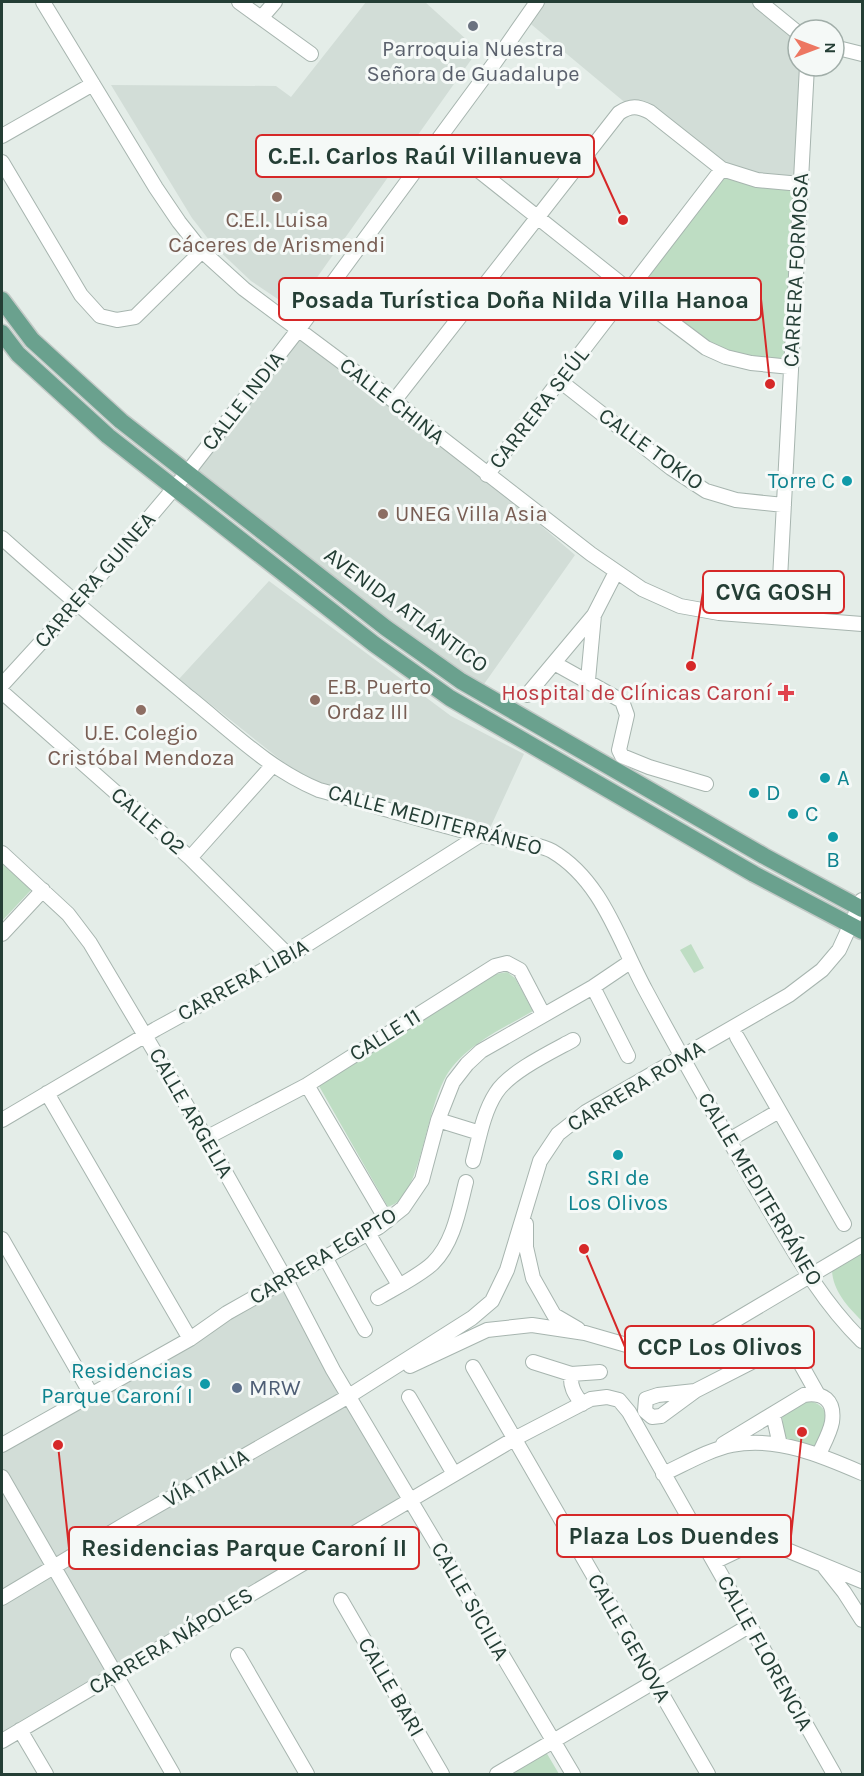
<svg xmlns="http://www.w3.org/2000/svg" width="864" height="1776" font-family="Karla,sans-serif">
<rect width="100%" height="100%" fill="#e4ede8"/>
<!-- built -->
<path fill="#d2ddd7" d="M366 2H425L478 50 294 310 251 281 213 245 192 218 111 85 276 86 291 97Z
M538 2H757L798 36V66H805L799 181 724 167 628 105 526 20Z
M298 336 488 480 575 555 477 694 187 473Z
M269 581 451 716 524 754 490 828 357 794 301 776 179 679Z
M285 1280 411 1499 2 1741V1445Z"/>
<!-- green -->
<path fill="#beddc3" d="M723 171 799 186 789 365 727 356 632 290Z
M2 863 31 890 2 921Z
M691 944 704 968 694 973 680 950Z
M507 972 515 978 533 1011C502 1029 461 1047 444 1080 427 1112 421 1179 400 1200 397 1203 392 1205 388 1207L319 1086 496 974Z
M862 1248V1321C848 1307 831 1289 832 1267Z
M805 1400C838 1405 823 1429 813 1449L785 1442 782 1416Z
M546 1752 559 1774H508Z"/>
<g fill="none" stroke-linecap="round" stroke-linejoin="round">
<!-- minor casing -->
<g stroke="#a7b5af" stroke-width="16">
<path id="minor" d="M43 2 156 188 179 222 202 251 244 289 394 401 591 554 642 589 680 606 719 613 862 624
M239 2 311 54
M760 2 798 33
M262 17 275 2
M834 47 862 54
M2 136 93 84
M439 139 629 290 706 348 726 357 751 363 791 367
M2 162 81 295 100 316 117 320 135 317 202 251
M560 381 671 468 706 491 736 500 784 505
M394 401 619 113C631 105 638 106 650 112L722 169 757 180 801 184
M487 475 722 169
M2 538C63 593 126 645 190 698 231 731 270 770 319 790 373 805 427 822 481 835 498 839 538 843 552 851 603 881 619 942 646 991 682 1058 719 1123 757 1189 789 1242 817 1297 862 1341
M778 617 807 66
M554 663 622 701 627 715 619 750 622 756 649 767 706 784
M588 680 594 615
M2 685 76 604 187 473 298 330 493 65 537 2
M2 692 190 858 289 956
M527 695 594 615 616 572
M2 853 68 914 90 943 206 1138 286 1280 333 1370 573 1774
M190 858 273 765
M2 934 43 890
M593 987 628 1056
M737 1037 844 1224
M307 1085 387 1221
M47 1093 190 1339
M2 1120 156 1029 289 956 480 835
M438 1120 480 1133
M206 1138 307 1085 495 966 507 963 520 970 543 1014
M729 1140 779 1111
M473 1161C479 1139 483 1113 496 1093 509 1072 551 1052 573 1040
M526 1224V1247L533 1278 554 1315 578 1329
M368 1233 399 1285
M2 1239 91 1394
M325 1257 365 1330
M378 1298C393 1289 421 1275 433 1263 454 1242 459 1209 466 1182
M533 1362 571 1374 600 1372
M410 1366 487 1330 532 1325 585 1333 630 1346 658 1350 688 1345 717 1331 862 1245
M473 1367 708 1774
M571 1374C570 1387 574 1393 582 1404
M695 1391 658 1395 646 1399 645 1411 652 1417 661 1416 695 1391 787 1344 790 1345 817 1393
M409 1397 454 1474
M773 1414 780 1445
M723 1444 804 1395C823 1392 835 1400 832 1422 830 1433 823 1445 819 1454
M2 1445 190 1339 227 1313 379 1227 403 1208 422 1180 438 1120 453 1082 467 1064 481 1051 593 987 630 962
M663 1474C685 1464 708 1450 732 1445 777 1436 823 1456 862 1473
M2 1477 173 1774
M714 1562 739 1550 760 1545 782 1548 862 1581
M825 1568 844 1592 862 1620
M2 1598 127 1523 349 1396 472 1318 492 1301 507 1270 540 1161 558 1134 586 1112 789 995 822 970 839 950 862 900
M341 1600 442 1774
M238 1655 307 1774
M20 1730 46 1774
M2 1741 514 1439 591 1399 607 1397 619 1400 629 1412 834 1774
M497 1774 749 1626"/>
</g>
<!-- major casing -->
<g stroke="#c2c9c6" stroke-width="19">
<path id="major" d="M2 300 32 340 121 421 386 628 461 681 764 856 862 909
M2 333 18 354 108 436 374 644 450 698 754 874 862 931"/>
</g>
<!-- minor -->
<use href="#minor" stroke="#fff" stroke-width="14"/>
<!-- major -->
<use href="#major" stroke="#6aa18e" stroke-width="16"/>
</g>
<!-- markers -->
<circle fill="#6b7280" stroke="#f5f9f7" stroke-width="2" cx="473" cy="26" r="6"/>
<g fill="#8d6e63" stroke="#f5f9f7" stroke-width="2">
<circle cx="277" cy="197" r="6"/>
<circle cx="383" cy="514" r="6"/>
<circle cx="315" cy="700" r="6"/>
<circle cx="141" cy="710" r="6"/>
</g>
<g fill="#0f9aa8" stroke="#f5f9f7" stroke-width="2">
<circle cx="847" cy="481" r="6"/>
<circle cx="825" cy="778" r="6"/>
<circle cx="754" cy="793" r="6"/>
<circle cx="793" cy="814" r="6"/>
<circle cx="833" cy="837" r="6"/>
<circle cx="618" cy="1155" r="6"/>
<circle cx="205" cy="1384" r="6"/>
</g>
<path fill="#e0444e" stroke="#f5f9f7" stroke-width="2" d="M783 684h6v6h6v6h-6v6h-6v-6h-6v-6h6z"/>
<circle fill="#5c6f8a" stroke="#f5f9f7" stroke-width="2" cx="237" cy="1388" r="6"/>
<g text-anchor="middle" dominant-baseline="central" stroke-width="6" stroke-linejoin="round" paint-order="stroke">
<!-- worship labels -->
<g font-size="22" fill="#5b616d" stroke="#f5f9f7">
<text x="473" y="49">Parroquia Nuestra<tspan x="473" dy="25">Señora de Guadalupe</tspan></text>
</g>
<!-- education labels -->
<g font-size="22" fill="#785e54" stroke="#f5f9f7">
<text x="277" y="220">C.E.I. Luisa<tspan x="277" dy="25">Cáceres de Arismendi</tspan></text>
<text x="395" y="514" text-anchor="start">UNEG Villa Asia</text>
<text x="327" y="687" text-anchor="start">E.B. Puerto<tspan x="327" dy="25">Ordaz III</tspan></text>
<text x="141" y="733">U.E. Colegio<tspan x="141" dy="25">Cristóbal Mendoza</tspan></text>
</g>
<!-- street labels -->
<g font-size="22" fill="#243e35" stroke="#f5f9f7">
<text transform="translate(796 270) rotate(-87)">CARRERA FORMOSA</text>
<text transform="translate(243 401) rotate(-52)">CALLE INDIA</text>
<text transform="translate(392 401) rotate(38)">CALLE CHINA</text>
<text transform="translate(539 408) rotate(-52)">CARRERA SEÚL</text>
<text transform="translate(651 449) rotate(36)">CALLE TOKIO</text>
<text transform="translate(95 580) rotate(-49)">CARRERA GUINEA</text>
<text transform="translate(406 610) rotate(36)">AVENIDA ATLÁNTICO</text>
<text transform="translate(435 820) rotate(15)">CALLE MEDITERRÁNEO</text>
<text transform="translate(148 821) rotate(41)">CALLE 02</text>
<text transform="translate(243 980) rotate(-29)">CARRERA LIBIA</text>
<text transform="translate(385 1035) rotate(-32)">CALLE 11</text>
<text transform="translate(636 1086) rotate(-31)">CARRERA ROMA</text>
<text transform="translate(191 1113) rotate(60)">CALLE ARGELIA</text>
<text transform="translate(760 1189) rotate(59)">CALLE MEDITERRÁNEO</text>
<text transform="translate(323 1256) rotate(-31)">CARRERA EGIPTO</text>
<text transform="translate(206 1478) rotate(-30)">VÍA ITALIA</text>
<text transform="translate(470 1601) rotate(60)">CALLE SICILIA</text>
<text transform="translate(629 1638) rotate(60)">CALLE GENOVA</text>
<text transform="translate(171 1641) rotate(-31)">CARRERA NÁPOLES</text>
<text transform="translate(765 1653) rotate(61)">CALLE FLORENCIA</text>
<text transform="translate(391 1687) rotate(60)">CALLE BARI</text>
</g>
<!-- culture labels -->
<g font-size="22" fill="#0d838f" stroke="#f5f9f7" text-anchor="start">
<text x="835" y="481" text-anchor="end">Torre C</text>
<text x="837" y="778">A</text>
<text x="766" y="793">D</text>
<text x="805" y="814">C</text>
<text x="833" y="860" text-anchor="middle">B</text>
<text x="618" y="1178" text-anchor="middle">SRI de<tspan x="618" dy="25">Los Olivos</tspan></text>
<text x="193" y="1371" text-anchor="end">Residencias<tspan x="193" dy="25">Parque Caroní I</tspan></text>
</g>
<!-- health labels -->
<g font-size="22" fill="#be3a42" stroke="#f5f9f7" text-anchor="end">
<text x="772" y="693">Hospital de Clínicas Caroní</text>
</g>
<!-- service labels -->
<g font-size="22" fill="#4e5e75" stroke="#f5f9f7" text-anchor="start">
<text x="249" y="1388">MRW</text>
</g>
</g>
<!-- callouts -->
<path fill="none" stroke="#d62828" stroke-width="2" d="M623 220L594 156M770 384L761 299M691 666L703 592M584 1249L625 1347M802 1432L791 1536M58 1445L69 1548"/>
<g fill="#d62828" stroke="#f5f9f7" stroke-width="2">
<circle cx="623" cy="220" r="6"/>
<circle cx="770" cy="384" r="6"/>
<circle cx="691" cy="666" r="6"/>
<circle cx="584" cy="1249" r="6"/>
<circle cx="802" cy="1432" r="6"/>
<circle cx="58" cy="1445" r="6"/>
</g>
<g fill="#f5f9f7" stroke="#d62828" stroke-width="2">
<rect x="256" y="135" width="338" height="42" rx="6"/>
<rect x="279" y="278" width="482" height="42" rx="6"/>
<rect x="703" y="571" width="141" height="42" rx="6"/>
<rect x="625" y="1326" width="189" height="42" rx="6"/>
<rect x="557" y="1515" width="234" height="42" rx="6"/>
<rect x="69" y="1527" width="350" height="42" rx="6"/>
</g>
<g font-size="24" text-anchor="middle" font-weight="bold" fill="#243e35">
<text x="425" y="164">C.E.I. Carlos Raúl Villanueva</text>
<text x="520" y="308">Posada Turística Doña Nilda Villa Hanoa</text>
<text x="774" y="600">CVG GOSH</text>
<text x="720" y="1355">CCP Los Olivos</text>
<text x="674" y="1544">Plaza Los Duendes</text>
<text x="244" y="1556">Residencias Parque Caroní II</text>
</g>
<!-- border -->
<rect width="864" height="1776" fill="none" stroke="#243e35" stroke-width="6"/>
<!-- north arrow -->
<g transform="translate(816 48) rotate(90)"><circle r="28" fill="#f5f9f7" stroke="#a1aea9" stroke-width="1.5"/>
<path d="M0-4.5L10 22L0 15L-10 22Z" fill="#ed7762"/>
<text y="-9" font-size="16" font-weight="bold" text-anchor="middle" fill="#243e35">N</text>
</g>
</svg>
